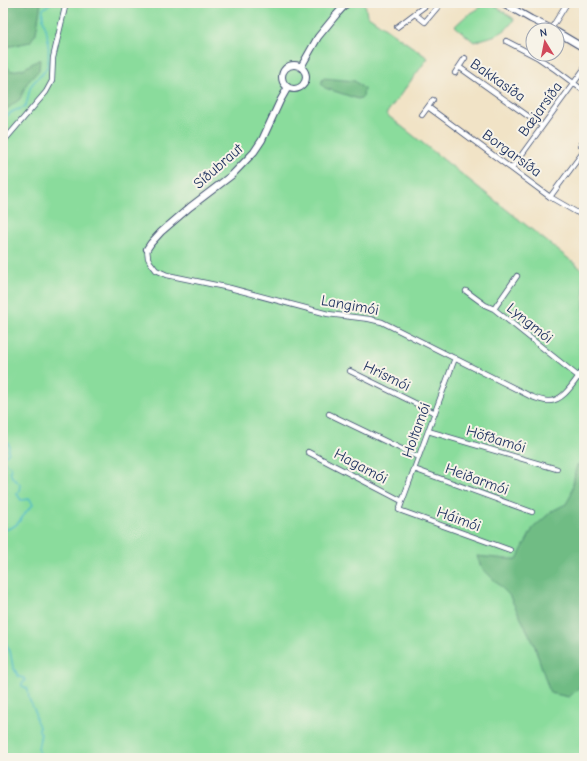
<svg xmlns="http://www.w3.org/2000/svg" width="587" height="761" font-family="'Comic Neue',sans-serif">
<rect width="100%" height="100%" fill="#f7f3e8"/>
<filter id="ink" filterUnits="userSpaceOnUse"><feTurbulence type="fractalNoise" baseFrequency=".025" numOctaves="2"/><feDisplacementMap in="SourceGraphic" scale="8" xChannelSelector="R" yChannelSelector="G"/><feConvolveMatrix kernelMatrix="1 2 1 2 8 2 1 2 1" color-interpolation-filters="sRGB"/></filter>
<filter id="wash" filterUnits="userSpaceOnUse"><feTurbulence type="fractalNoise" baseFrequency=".012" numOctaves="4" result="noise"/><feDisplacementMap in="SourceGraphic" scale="16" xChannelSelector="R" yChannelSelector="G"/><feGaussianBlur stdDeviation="0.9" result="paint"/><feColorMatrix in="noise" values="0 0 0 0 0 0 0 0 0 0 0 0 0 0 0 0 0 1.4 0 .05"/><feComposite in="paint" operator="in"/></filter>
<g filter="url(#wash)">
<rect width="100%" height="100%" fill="#f1e3c6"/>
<!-- green -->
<path fill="#8adc9c" stroke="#52867d" d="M3 3H365L367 15 428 58 386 114 584 271V758H3Z
M483 3H491L514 19C505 36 490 36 474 42L455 26 466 16 478 9Z"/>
<!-- forest -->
<path fill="#6fbc84" stroke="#457671" d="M3 3H41L36 33 30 42 6 47 3 53Z
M40 59 39 70 27 83 20 99 3 112V62L11 71 23 69Z
M323 78 355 81 364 89 363 97 358 99 325 88 321 84Z
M582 462 584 464V683L569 697 550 693 534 644 509 595 481 567 477 556 507 559H517L533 528 552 511 566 504 571 495 575 473 577 465Z"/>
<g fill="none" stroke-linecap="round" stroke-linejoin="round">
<!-- stream -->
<path stroke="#4ebbc8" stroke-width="1.5" d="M3 122C5 118 9 113 14 111 17 109 22 110 25 106 29 100 28 92 31 86 35 79 45 74 47 67 50 59 48 41 47 33 45 23 41 20 43 9L51 3
M3 440H6L9 444V448L8 451 9 453 6 455H3
M3 460 4 462 11 467C9 477 13 478 20 484L19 491 17 494 21 500 30 499 33 505C30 508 26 511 24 515 18 524 14 528 3 530
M3 627 5 629 6 635 5 638 7 646 10 651 13 667 19 677 24 678 25 681 22 684V686L27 688 28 690 29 699 35 711 36 720 39 727V731L41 733 38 749 42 758"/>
</g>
</g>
<g filter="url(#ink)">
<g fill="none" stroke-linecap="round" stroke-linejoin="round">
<!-- minor casing -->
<g stroke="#3b4a6e" stroke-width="6">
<path id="minor" d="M415 14 425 22 441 3
M397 27 429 3
M551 29 567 3
M506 41 537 57 556 70 584 91
M459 67 542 126
M455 73 465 58
M428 107 550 197 576 212 584 215
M422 115 433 100
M3 142 46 92 52 81 53 58 66 3
M581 145 584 147
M512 168 584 69
M550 197 584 151
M583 238 584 239
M147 249 148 258 150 262 156 270 167 275 230 288 328 314 369 319 382 322 530 396C535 398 542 401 548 401 564 402 575 380 584 369
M466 291 485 305 494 309 584 381
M494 309 517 276
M455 358 399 510 510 550
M350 371 435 413
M329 414 418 457
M428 431 557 469
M308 452 402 501
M414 469 532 512"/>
</g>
<!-- tertiary casing -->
<g stroke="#3b4a6e" stroke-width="8">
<path id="tertiary" d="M503 3 531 19 554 30
M557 32 584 48
M282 77a12 12 0 1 1 24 0a12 12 0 1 1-24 0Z
M301 67 318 37 336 15 347 3
M147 249 151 243 161 232 190 207 232 175 254 152 262 140 280 101 288 87"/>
</g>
<!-- minor -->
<use href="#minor" stroke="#fff" stroke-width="4.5"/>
<!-- tertiary -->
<use href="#tertiary" stroke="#fff" stroke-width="6"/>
</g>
</g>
<g text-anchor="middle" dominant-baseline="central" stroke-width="4" stroke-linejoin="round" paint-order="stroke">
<!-- street labels -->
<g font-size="15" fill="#1b2f5e" stroke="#f7f3e8">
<text transform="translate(498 80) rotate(35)">Bakkasíða</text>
<text transform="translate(540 109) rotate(-54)">Bæjarsíða</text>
<text transform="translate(512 153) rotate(36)">Borgarsíða</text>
<text transform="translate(218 166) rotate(-41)">Síðubraut</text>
<text transform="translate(350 305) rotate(10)">Langimói</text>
<text transform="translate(530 323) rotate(39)">Lyngmói</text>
<text transform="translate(387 376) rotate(26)">Hrísmói</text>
<text transform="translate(416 430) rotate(-70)">Holtamói</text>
<text transform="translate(496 439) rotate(17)">Höfðamói</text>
<text transform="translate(361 466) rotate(28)">Hagamói</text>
<text transform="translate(477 479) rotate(20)">Heiðarmói</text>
<text transform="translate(459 519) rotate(20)">Háimói</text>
</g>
</g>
<!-- margin -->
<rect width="587" height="761" fill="none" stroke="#f7f3e8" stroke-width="16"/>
<!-- north arrow -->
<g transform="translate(545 42) rotate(350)"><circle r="19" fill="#f7f3e8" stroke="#9fa5b1"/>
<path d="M0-3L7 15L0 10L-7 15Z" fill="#d1495b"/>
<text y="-6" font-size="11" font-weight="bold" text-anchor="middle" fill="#1b2f5e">N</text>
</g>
</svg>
